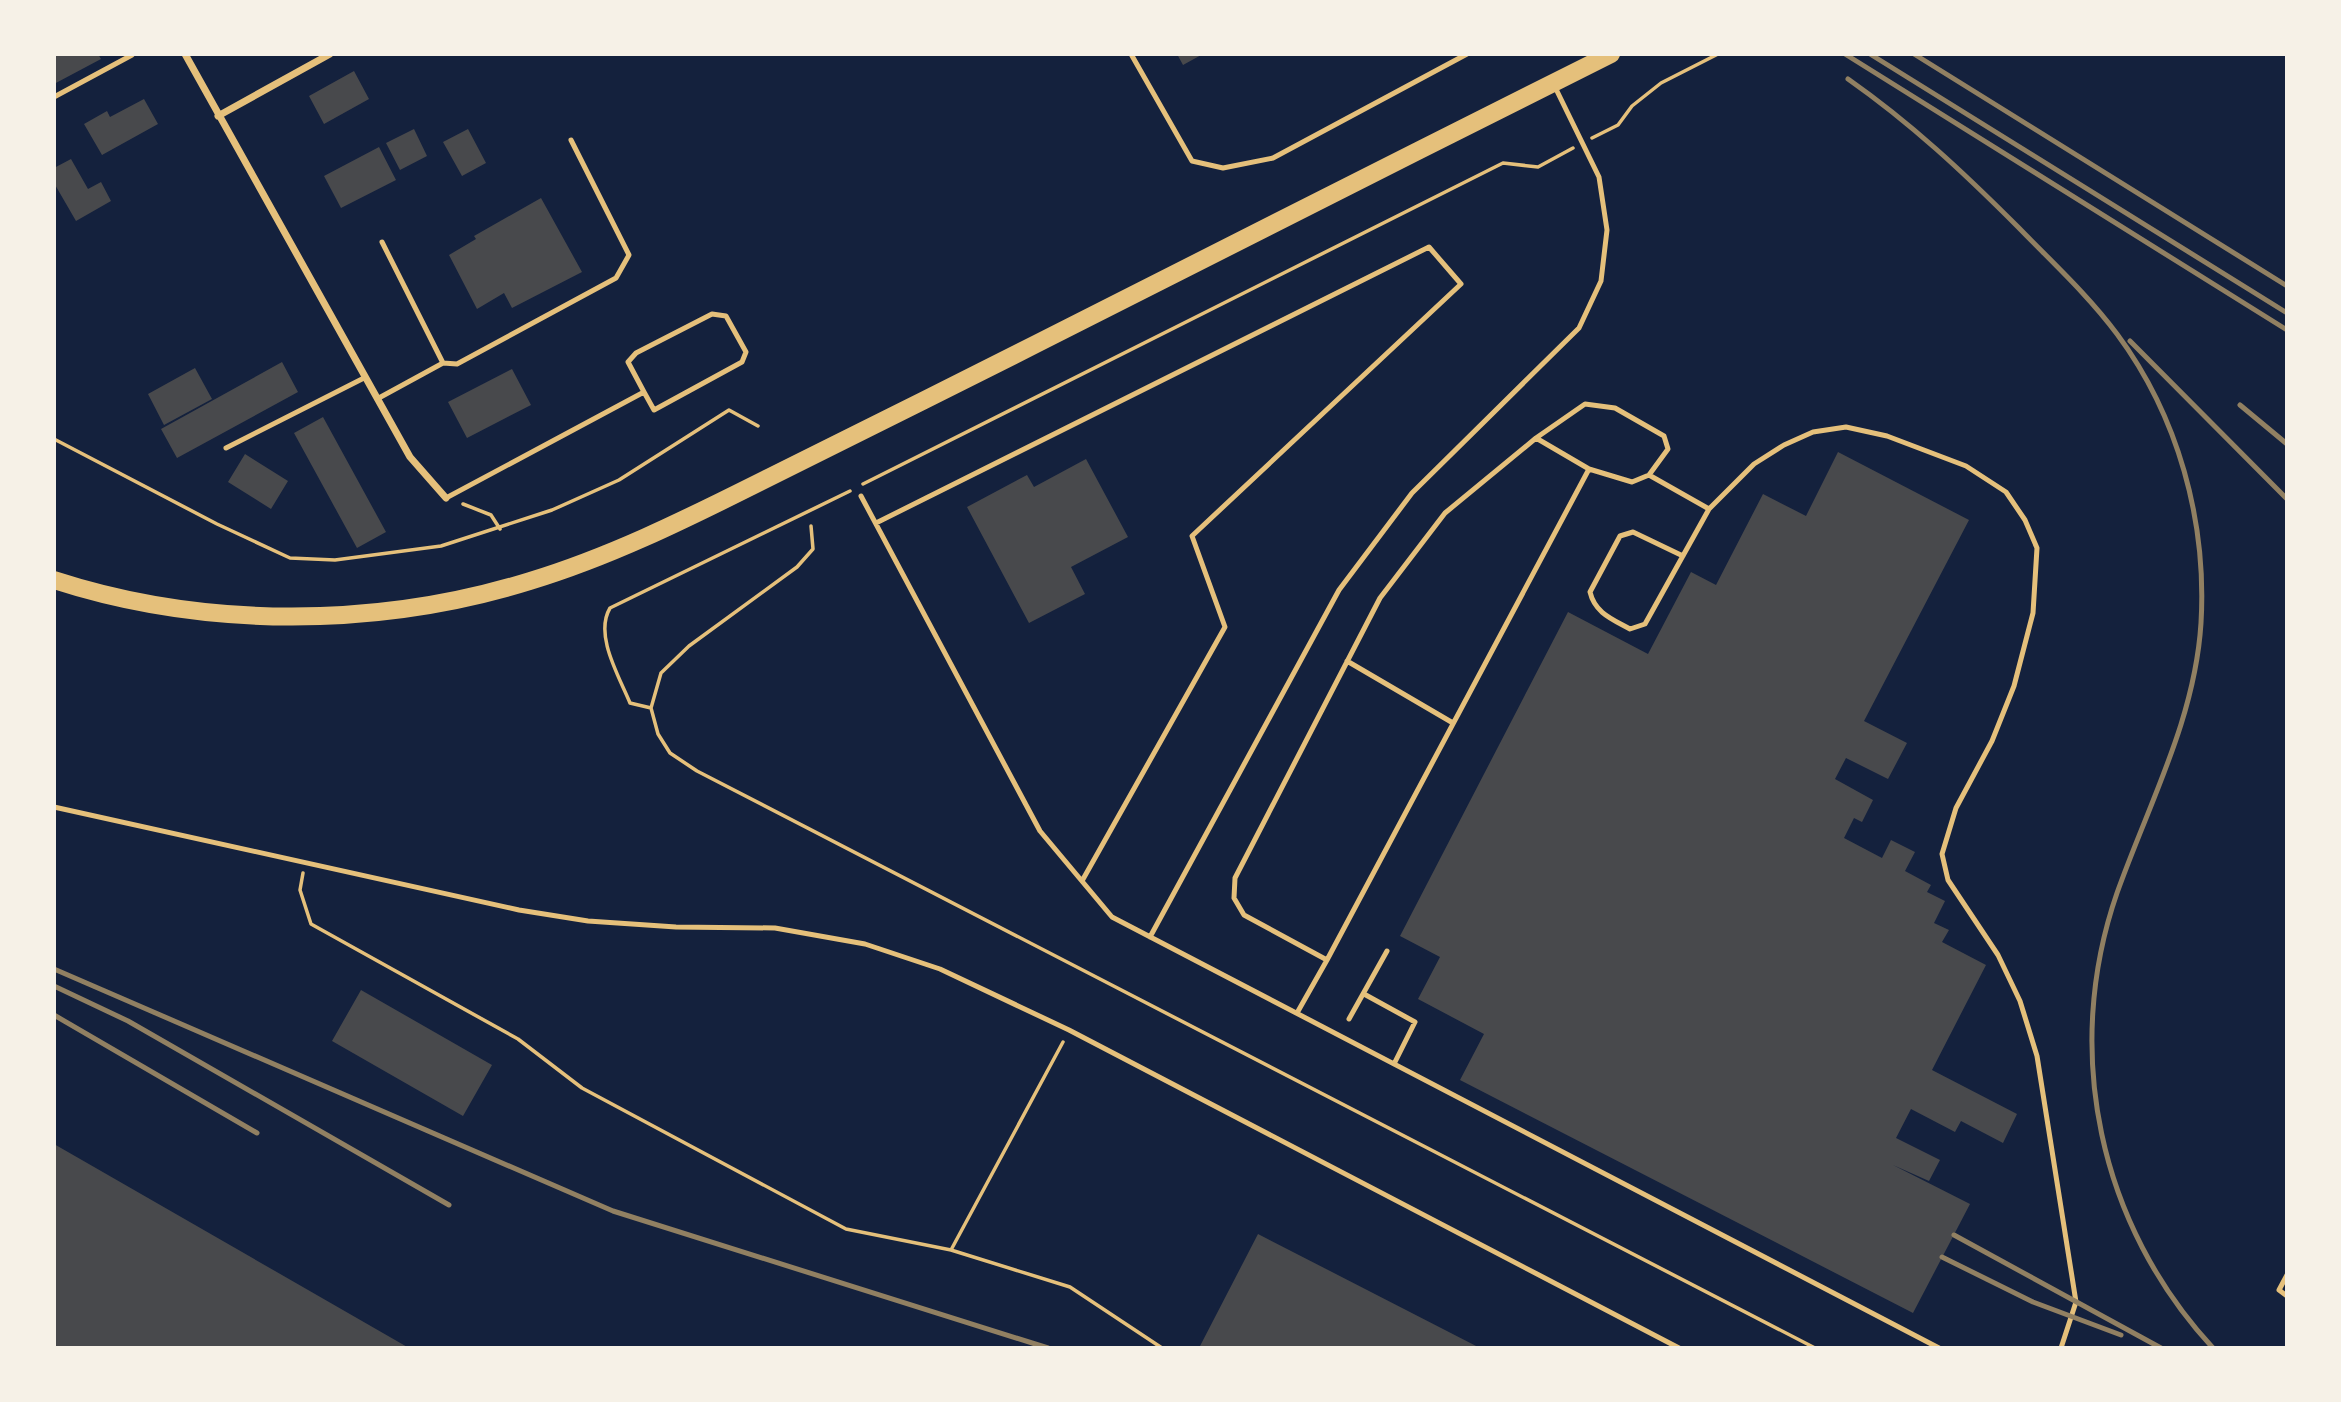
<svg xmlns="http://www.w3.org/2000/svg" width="2341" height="1402" font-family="'Noto Sans',sans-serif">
<rect width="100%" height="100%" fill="#14213d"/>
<!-- building -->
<path fill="#48494c" d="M54 54H98L101 59 54 84Z
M1177 54H1203L1183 65Z
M354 71 369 99 324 124 309 96Z
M144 99 158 124 102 155 84 124 107 111 110 117Z
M414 129 427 156 400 170 386 143Z
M468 129 486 163 462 176 443 142Z
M379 147 396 180 341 208 324 176Z
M71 159 88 189 101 182 111 201 76 221 54 183V168Z
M541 198 582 272 512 308 504 293 477 309 449 255 476 239 474 236Z
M282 362 298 392 177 458 161 429Z
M195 368 212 399 164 425 148 394Z
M512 369 531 405 467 438 448 402Z
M323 417 386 532 357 548 294 433Z
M1838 452 1969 520 1864 721 1907 743 1888 779 1846 758 1835 779 1873 800 1862 822 1854 818 1844 838 1882 858 1891 840 1915 852 1905 871 1931 885 1927 892 1945 901 1934 923 1949 930 1942 942 1986 965 1932 1070 2017 1114 2003 1143 1961 1121 1955 1132 1911 1109 1896 1138 1940 1160 1929 1181 1893 1165 1970 1204 1913 1313 1460 1080 1484 1034 1418 999 1440 957 1400 936 1568 612 1648 654 1691 572 1716 585 1763 494 1806 516Z
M245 454 288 481 271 509 228 482Z
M1086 459 1128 537 1071 567 1085 594 1029 623 967 507 1027 475 1034 487Z
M361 990 492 1065 463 1116 332 1041Z
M54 1144 409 1348H54Z
M1258 1234 1480 1348H1199Z"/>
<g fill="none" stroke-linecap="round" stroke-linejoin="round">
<!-- path -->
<path stroke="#e5c07b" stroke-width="3.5" d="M1592 138 1618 125 1632 106 1661 83 1718 54
M54 439 217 524 290 558 335 560 441 546 552 510 619 480 729 410 758 426
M863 484 1503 163 1538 167 1573 148
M463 504 491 515 500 529
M811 526 813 549 797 567 689 646 661 673 651 708 658 734 670 753 697 771 1815 1348
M651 708 630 703C619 676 594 635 610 608L850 491
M303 873 300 890 311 924 518 1039 582 1088 846 1229 951 1250 1070 1287 1162 1348
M951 1250 1063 1042"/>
<!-- service -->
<path stroke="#e5c07b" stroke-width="5" d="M1131 54 1192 161 1223 168 1273 158 1467 54
M54 97 132 55
M443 363 457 364 616 278 629 255 571 140
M377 399 443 363 382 242
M1536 438 1585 404 1615 408 1664 436 1668 449 1649 475 1632 482 1589 469
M226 448 364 378
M1649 475 1709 509 1645 624 1630 629C1612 619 1595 613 1590 592L1620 536 1633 532 1683 556
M861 496 1040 831 1112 917 1939 1348
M446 498 644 392 628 362 636 353 712 314 726 316 746 352 742 362 654 410 644 392
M1709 509 1754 464 1784 445 1813 432 1846 427 1887 436 1966 466 2006 492 2025 520 2037 548 2033 613 2014 686 1992 741 1956 808 1942 854 1948 880 1998 955 2020 1001 2037 1056 2076 1302 2061 1348
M876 523 1429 247 1461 284 1192 536 1225 627 1082 881
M1347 661 1453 723
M54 807 519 910 588 921 676 927 775 928 865 944 940 969 1069 1030 1679 1348
M1150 937 1339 590 1412 493 1579 328 1601 281 1607 230 1599 177 1555 87
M1364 994 1415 1022 1394 1064
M1297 1013 1327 960 1589 469 1536 438 1445 513 1380 598 1235 878 1234 898 1244 915 1327 960
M1349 1019 1387 951
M2287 1275 2279 1290 2287 1296"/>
<!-- minor -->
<path stroke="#e5c07b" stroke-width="7" d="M185 54 410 457 446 498
M218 116 330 54"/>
<!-- primary -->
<path stroke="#e5c07b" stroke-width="18" d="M54 580C205 629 379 628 530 581 609 557 682 521 756 484 849 438 943 391 1036 344 1227 247 1419 150 1611 54"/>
<!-- rail -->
<path stroke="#918062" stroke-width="5" d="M1845 54 2287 330
M1870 54 2287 313
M1914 54 2287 286
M1848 79C1912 124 1963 172 2018 227 2052 262 2088 295 2117 334 2178 416 2207 521 2201 623 2195 719 2149 803 2117 893 2062 1051 2099 1225 2213 1348
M2130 341 2287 499
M2240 405 2287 444
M54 969 613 1211 1048 1348
M54 986 128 1021 449 1205
M54 1015 257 1133
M1954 1235 2161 1348
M1942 1257 2033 1302 2121 1335"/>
</g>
<!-- border -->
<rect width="2341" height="1402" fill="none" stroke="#f6f1e7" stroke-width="112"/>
</svg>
